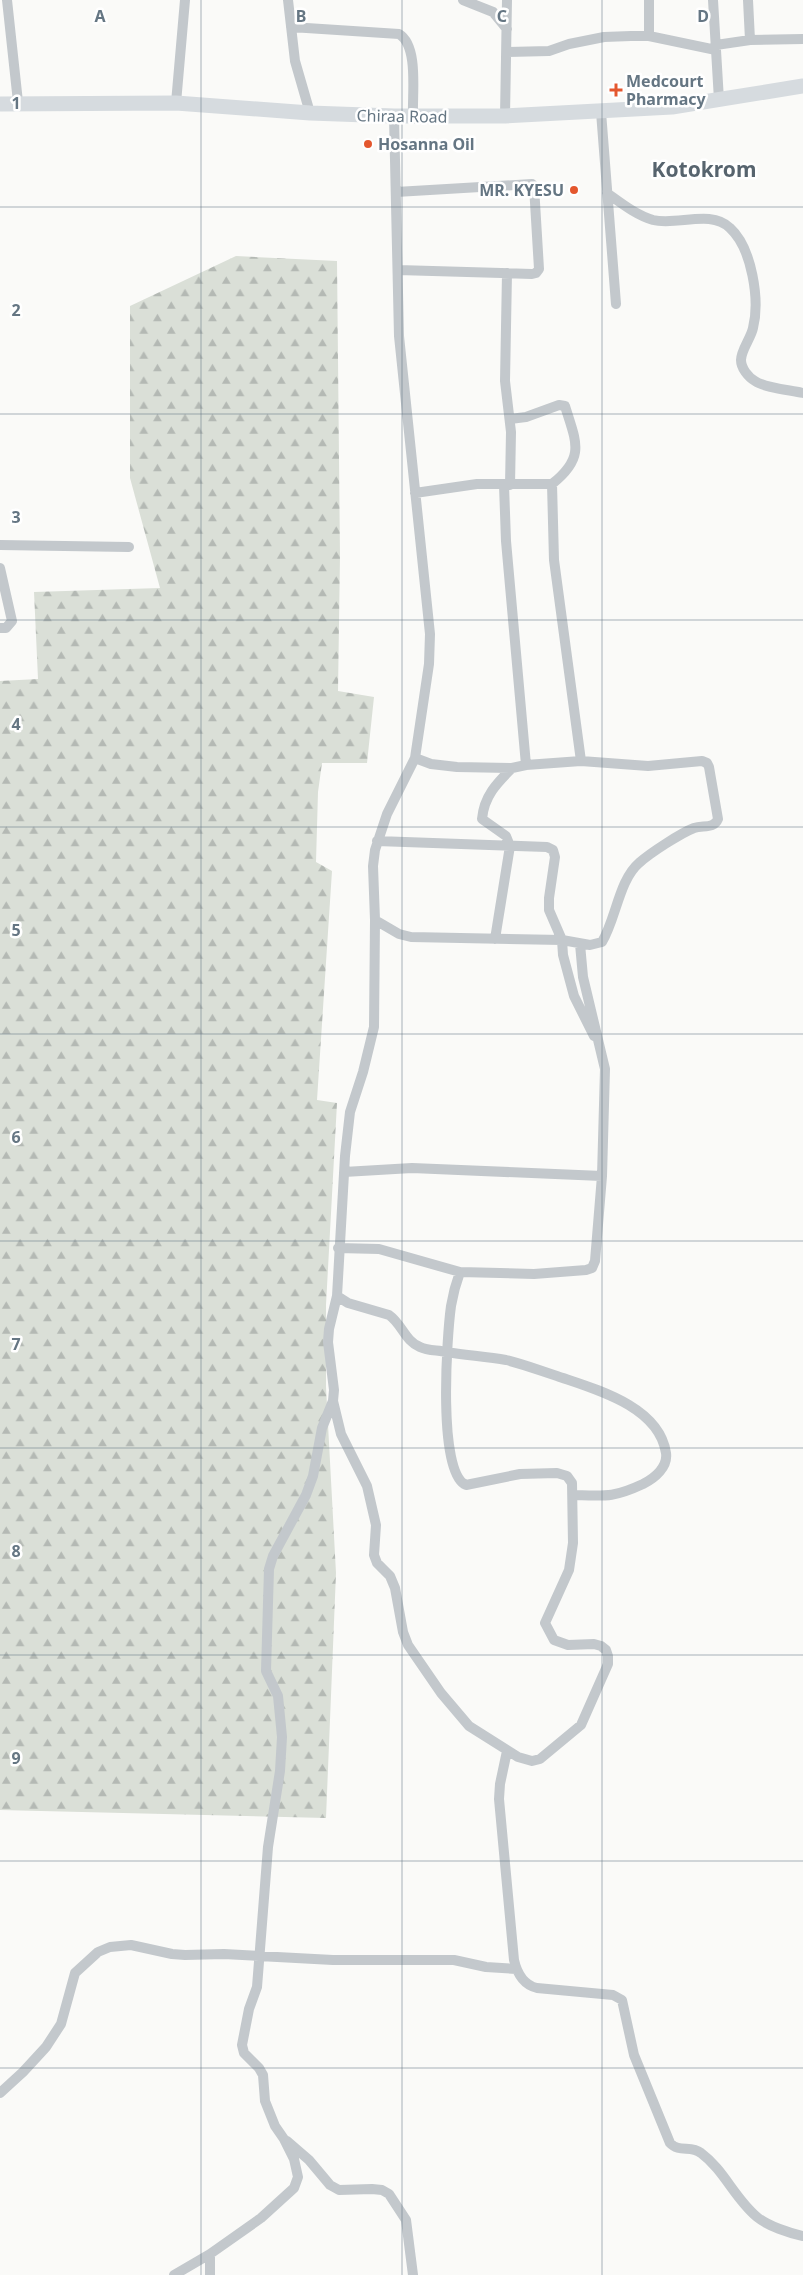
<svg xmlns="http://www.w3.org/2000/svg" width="803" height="2275" font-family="'Noto Sans',sans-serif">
<defs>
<pattern id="forest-firs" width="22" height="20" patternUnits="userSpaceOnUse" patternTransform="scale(1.25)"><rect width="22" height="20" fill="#dadfd7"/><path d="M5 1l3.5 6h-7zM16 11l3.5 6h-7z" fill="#b4b9b4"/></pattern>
</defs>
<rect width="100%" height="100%" fill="#fafaf8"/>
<!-- forest -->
<path fill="url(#forest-firs)" d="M236 256 337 261 340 556 338 691 374 697 367 763H322L318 792 316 862 332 871 317 1100 337 1103 326 1305V1387L336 1573 326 1818 0 1810V681L38 679 34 592 160 588 130 478V306Z"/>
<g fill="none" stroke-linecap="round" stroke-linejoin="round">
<!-- minor -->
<path stroke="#c3c8cc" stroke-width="10" d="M7 0 18 102
M288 0 295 61 310 113
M463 0 493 12 507 29
M713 0 719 100
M291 27 399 34C419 46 412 94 413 116
M649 36V0
M750 40 803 39
M716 45 750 40 748 0
M507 52 549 51 569 44 604 37 631 36H649L716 50
M176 103 185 0
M601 112 616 304
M505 116 507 0
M396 192 532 184 534 186 539 269 536 273 532 274 398 270
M607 193C621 203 636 215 653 220 677 226 711 209 730 228 752 248 760 300 753 328 751 338 741 350 741 360 741 368 748 377 755 381 765 388 790 390 803 393
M507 273 505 381 511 432 510 485
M552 484 554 560 581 761
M504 485 506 541 526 765
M415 493 477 484H552C586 457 576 442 565 406L559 405 526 417 510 419
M0 545 129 547
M0 568 12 621 6 628H0
M377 841 547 847 553 850 555 857 549 898V910L562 940 563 955 574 996 594 1036
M375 920 399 934 411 937 562 940 590 945 602 942C616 919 619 880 639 863 650 853 681 833 694 828 703 825 714 829 718 819L709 767 707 763 702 761 648 766 581 761 526 765 512 768 457 767 431 764 415 758
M495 939 510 846 506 836 482 819C484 796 497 783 512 768
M344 1172 412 1168 602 1176
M338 1248 379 1249 460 1272 534 1274 586 1270 592 1268 595 1261 602 1176 605 1069 583 977 580 944
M337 1296 348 1303 389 1315C402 1324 405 1341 420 1347 428 1351 438 1350 446 1352 466 1355 487 1357 506 1360 523 1364 541 1371 557 1376 595 1389 659 1406 666 1453 668 1467 655 1478 643 1484 613 1498 605 1496 573 1495
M333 1401 341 1434 367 1486 376 1525 374 1555 377 1563 390 1576 395 1588 403 1632 408 1645 441 1693 469 1726 518 1757 532 1761 540 1759 581 1725 608 1664V1656L606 1650 601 1646 594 1644 568 1645 554 1640 545 1623 569 1570 573 1543 572 1483 567 1476 557 1473 520 1474 466 1485C437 1473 447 1335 451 1306 453 1294 456 1283 460 1272
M507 1751 500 1784 499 1799 514 1960C517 1973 524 1985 537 1988L613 1995 622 2000 634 2055 670 2143C679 2153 691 2145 701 2153 724 2170 735 2199 757 2217 768 2226 789 2233 803 2236
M0 2093 23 2072 46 2047 61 2024 75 1973 98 1952 110 1947 131 1945 172 1954 185 1955 224 1954 333 1960H454L486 1967 516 1969
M287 2141 309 2160 330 2185 339 2190 372 2189 382 2190 389 2194 406 2220 413 2275
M174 2275 210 2254 261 2218 294 2188 298 2177 294 2159 284 2139 275 2126 265 2101 263 2075 259 2068 244 2053 242 2045 249 2009 257 1987 268 1847 280 1771 282 1737 278 1696 266 1671 269 1569 273 1556 306 1495 313 1476 322 1428 333 1401 334 1390 328 1342 329 1329 337 1296 345 1156 350 1112 363 1072 374 1027 375 920 373 866 375 850 387 814 415 758 429 664 430 634 399 336 394 116
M210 2275V2254"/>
<!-- highway -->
<path stroke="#d6dbdf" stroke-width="15" d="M0 104 176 103 310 113 394 116H505L672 107 803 86"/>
</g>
<!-- grid -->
<path fill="none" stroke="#657683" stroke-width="1" stroke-opacity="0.55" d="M201 0V2275M402 0V2275M602 0V2275M0 207H803M0 414H803M0 620H803M0 827H803M0 1034H803M0 1241H803M0 1448H803M0 1655H803M0 1861H803M0 2068H803"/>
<!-- markers -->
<g fill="#e4572e" stroke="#fff" stroke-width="2">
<path d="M613.5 82.5h5v5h5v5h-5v5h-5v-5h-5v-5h5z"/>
<circle cx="368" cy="144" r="5"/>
<circle cx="574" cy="190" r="5"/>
</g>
<g text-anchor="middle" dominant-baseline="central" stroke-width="5" stroke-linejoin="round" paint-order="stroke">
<!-- poi labels -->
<g font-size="16" font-weight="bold" fill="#657683" stroke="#fff" text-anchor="start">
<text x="626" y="81">Medcourt<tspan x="626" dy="18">Pharmacy</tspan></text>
<text x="378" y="144">Hosanna Oil</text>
<text x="564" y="190" text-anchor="end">MR. KYESU</text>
</g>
<!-- street labels -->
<g font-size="16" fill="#657683" stroke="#fff">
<text transform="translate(402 116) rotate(1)">Chiraa Road</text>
</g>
<!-- district labels -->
<g font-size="21" font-weight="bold" fill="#57646e" stroke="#fff">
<text x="704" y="169">Kotokrom</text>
</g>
</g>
<g font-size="16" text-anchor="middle" font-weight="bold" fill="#657683" stroke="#fff" stroke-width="5" stroke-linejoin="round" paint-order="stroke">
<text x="100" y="22">A</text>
<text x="301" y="22">B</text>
<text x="502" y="22">C</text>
<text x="703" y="22">D</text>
<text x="16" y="109">1</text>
<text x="16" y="316">2</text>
<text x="16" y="523">3</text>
<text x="16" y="730">4</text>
<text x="16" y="936">5</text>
<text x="16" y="1143">6</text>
<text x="16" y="1350">7</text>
<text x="16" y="1557">8</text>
<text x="16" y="1764">9</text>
</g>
</svg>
